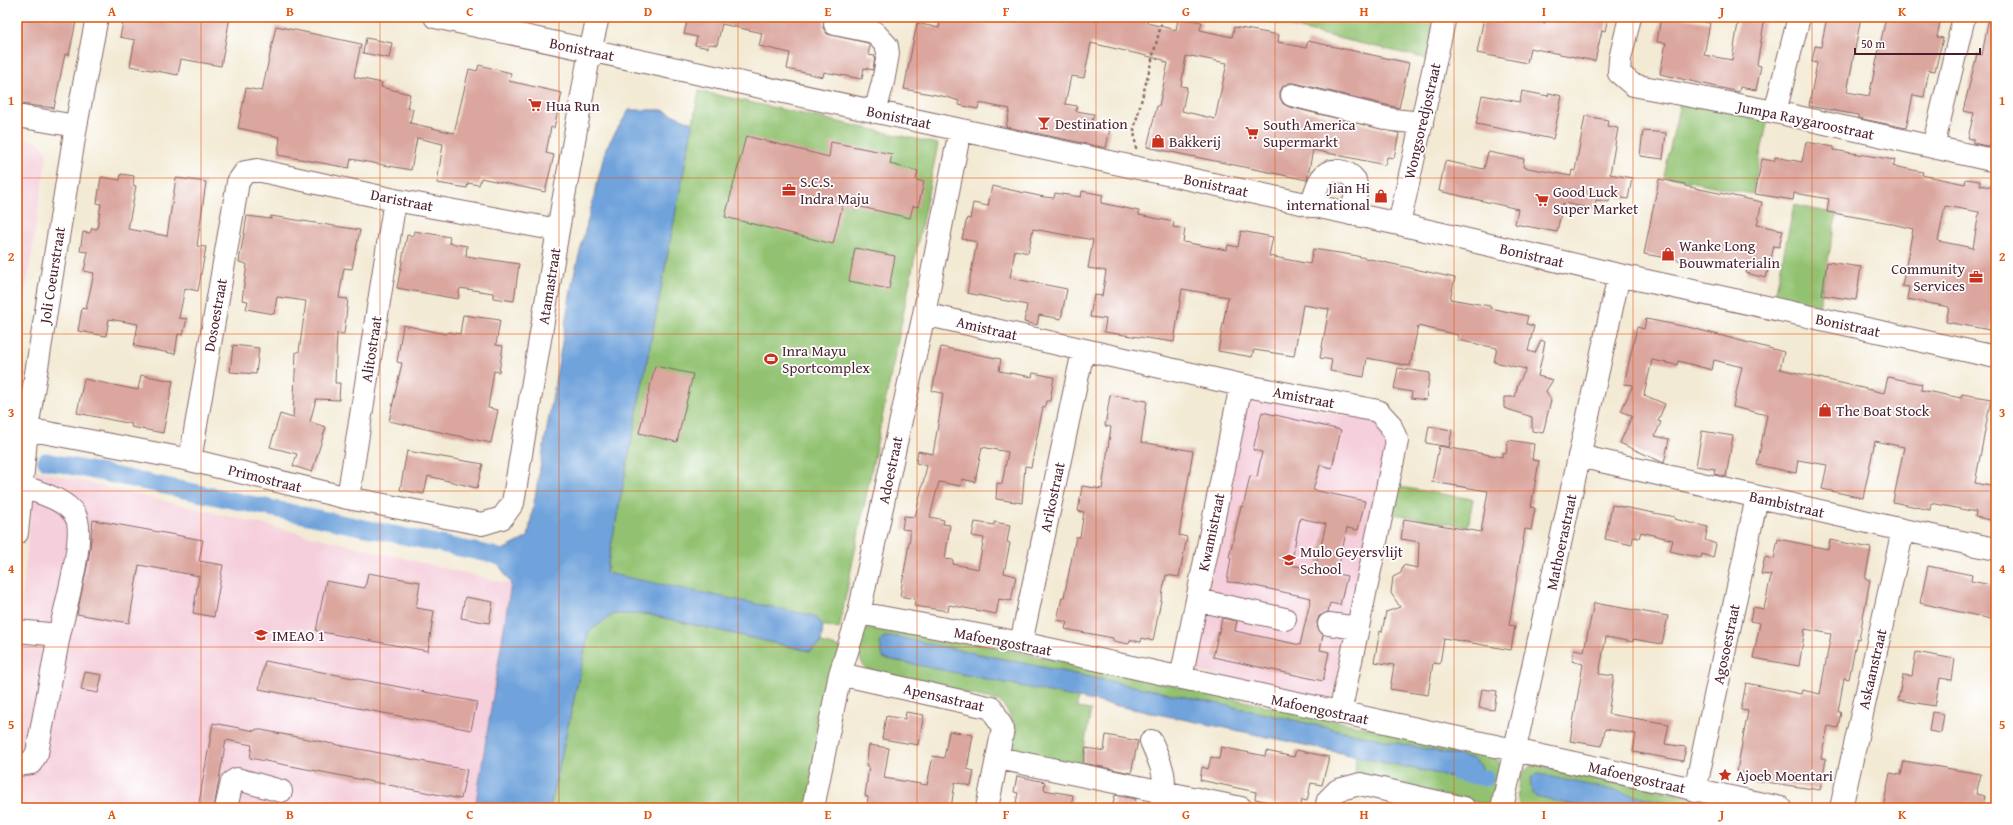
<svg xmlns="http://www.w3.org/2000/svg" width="2013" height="825" font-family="'Gentium Book Plus',serif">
<rect width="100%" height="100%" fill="#fff"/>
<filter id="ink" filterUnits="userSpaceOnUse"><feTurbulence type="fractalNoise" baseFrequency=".025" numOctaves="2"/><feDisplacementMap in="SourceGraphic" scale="8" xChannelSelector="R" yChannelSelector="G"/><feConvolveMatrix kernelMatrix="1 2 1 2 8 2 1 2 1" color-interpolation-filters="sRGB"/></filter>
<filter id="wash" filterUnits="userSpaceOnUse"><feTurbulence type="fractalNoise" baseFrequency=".012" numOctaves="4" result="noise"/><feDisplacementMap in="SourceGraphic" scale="16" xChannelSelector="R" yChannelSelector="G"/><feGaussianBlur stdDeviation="0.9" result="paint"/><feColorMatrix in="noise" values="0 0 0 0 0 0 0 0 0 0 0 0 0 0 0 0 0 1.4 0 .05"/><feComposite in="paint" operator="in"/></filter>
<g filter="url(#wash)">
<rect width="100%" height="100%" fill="#f3ead4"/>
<!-- built -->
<path fill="#f5cfdb" d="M17 137 40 142 47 154 17 347Z
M1249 396 1370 420 1378 424 1388 442 1332 700 1191 670Z
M35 470 511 584 475 808H17V648Z"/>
<!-- green -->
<path fill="#92c271" stroke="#6e704e" d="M1248 17H1417L1435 20 1428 59Z
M699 91 938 144 839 629 606 573Z
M1680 103 1768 119 1752 194 1664 176Z
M1794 205 1837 214 1819 307 1775 295Z
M1393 486 1473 499 1468 527 1388 513Z
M614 614H646L810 651 821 643 842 648 807 808H550L589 631Z
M879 622 1489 754 1497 759 1502 767 1493 802 1484 804 1355 776 1356 756 1480 783 1482 766 1471 758 1420 748 1224 705 975 653 883 658 1078 697 1077 708 1091 710 1080 769 1012 752C1009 744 1012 738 1013 729 1014 718 1006 709 999 701L866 669C856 656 860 646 862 631L870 625Z
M1537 765 1748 808H1694L1665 802 1536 797 1587 808H1522L1518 802 1520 777 1530 766Z"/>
<!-- water -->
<path fill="#6fa3db" stroke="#5c6183" d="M629 110H662L693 123 606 573 815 616 823 626 821 643 810 651 646 614H614L589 631 550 808H475L511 584 493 555 528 537 573 279 606 148Z
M884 637H897L1224 705 1420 748 1471 758 1482 766 1480 783 1221 727 883 658 880 643Z
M1538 774 1694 808H1587L1536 797C1530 790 1530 785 1532 776Z"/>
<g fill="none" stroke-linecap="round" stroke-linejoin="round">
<!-- canal -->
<path stroke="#6fa3db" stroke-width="17" d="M46 461 493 555 515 562
M1458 773 1485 778"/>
</g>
<g id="blocks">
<!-- building -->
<path fill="#daa69e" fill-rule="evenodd" d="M17 17H77L69 55 65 54 54 108 18 104 22 89H17Z
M124 17H230L221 66 181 59 178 75 130 66 135 40 120 37Z
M688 17H825L823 28 827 34 868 43 870 46 868 55 875 56 873 70 864 68 862 79 824 72 823 77 787 69 790 53 759 46 762 33 722 24 717 45 708 44V48L695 45 697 37 684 34Z
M941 17H1117L1129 19 1130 17H1148L1147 23 1176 30 1178 19 1189 20 1202 22 1200 30 1232 37 1234 27 1279 35 1278 42 1306 48 1308 41 1409 63 1399 108 1295 83H1289L1283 86 1280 92V98L1283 104 1289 107 1399 133 1394 158 1387 157 1385 165 1313 150 1307 180 1147 147 1157 106H1159L1168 63 1164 62V60L1091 43 1084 78 1071 76 1065 104 1077 106 1076 111 1094 114 1091 126 1110 129 1106 148 1006 127 1010 109 979 103 978 109 959 105V101L947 97 904 89 917 23 939 28ZM1186 56 1191 57V56L1227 63 1215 119 1182 111 1187 87 1181 86Z
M1484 17H1512L1545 23 1546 17H1608L1605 31 1602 30 1595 61 1530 48 1527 63 1477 53Z
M1661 17H1677L1710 23 1704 55 1732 60 1739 17H1765L1757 65 1761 66 1756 90 1740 87 1739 92 1660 74 1666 43 1657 42Z
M1827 17H1861L1847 92 1869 96 1886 17H1941L1937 37 1943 38 1935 71 1929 70 1924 97 1913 95 1906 128 1858 118V115L1809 106 1817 63 1812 62 1815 46 1821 47Z
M1989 17H1996V148L1973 143V139L1968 138 1974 113 1963 111 1977 54 1982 55Z
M276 26 361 44 354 77 382 83 381 87 410 94 407 108 413 109 410 123 454 133 469 69 477 71 479 65 511 73 509 81 562 93 554 128 551 127 546 153 554 155 545 192 481 178 479 185 468 183 467 188 437 183 443 144 417 138 411 170 351 159 349 168 278 155 280 137 238 128 246 88 262 91Z
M366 38 392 43 389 58 363 53Z
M1522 91 1548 96 1549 93 1562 96 1553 139 1476 124 1482 95 1520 102Z
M1585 116 1608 120 1607 126 1618 128 1610 174 1632 178 1628 199 1610 196 1609 202 1596 200 1595 209 1563 203 1557 232 1515 224 1518 209 1439 191 1445 161 1484 169 1488 152 1524 159 1523 167 1571 176 1572 170 1575 171Z
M1643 131 1666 133 1663 159 1640 156Z
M746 136 829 157 831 142 892 154 890 164 918 171 916 180 924 182 918 207 913 206 910 218 843 203 833 244 725 217Z
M1806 142 1834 147V150L1895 160 1893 166 1923 172 1922 175 1965 184 1966 179 1980 181V185L1996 188V302L1990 330 1946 322 1949 307 1907 299 1909 287 1902 286 1913 229 1885 222 1827 212 1829 199 1794 193 1793 200 1755 194 1762 159 1774 161 1775 157 1802 162ZM1945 206 1979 212 1973 248 1938 241Z
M121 174 134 176 133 185 136 186 128 229 167 236 176 178 206 182 197 246 206 247 198 291 185 288 179 318 187 319 183 335 178 334 175 354 134 346 138 324 109 319 106 336 78 331 82 308 86 309 94 273 84 271 88 252 80 251 83 232 90 233 92 228 97 229 101 204 97 203 101 177 120 180Z
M1659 179 1685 184V186L1762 202 1757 225 1783 230 1779 247 1774 246 1766 278 1746 273 1748 268 1707 260 1706 265 1644 254Z
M992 186 1044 197 1054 198 1055 193 1081 197 1082 191 1103 195 1101 203 1139 211V215L1174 222 1173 227 1185 229 1183 242 1227 250 1228 245 1238 247 1241 231 1273 237 1269 256 1310 264 1313 249 1352 255 1455 278 1450 299 1490 306V308L1528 316 1526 324 1534 326 1528 351 1535 353 1541 340 1545 342 1538 376 1553 380 1546 391 1551 400 1543 433 1532 431V417L1504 408V397H1515L1518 384 1526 369 1494 362 1497 348 1457 340 1458 335 1418 326 1410 366 1367 358 1364 377 1330 371 1332 360 1320 358 1329 309 1303 305 1294 356 1254 350 1252 357 1218 351 1228 297 1182 289 1174 342 1104 332 1106 319 1090 317 1094 295 1102 296 1106 271 1088 268 1093 240 1033 229 1028 253 1015 250 1010 278 1067 289 1061 319 1039 315 1037 325 1024 322 1027 305 967 293 977 242 962 239 967 218 970 219 973 203 988 206Z
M247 216 271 219V216L360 230 352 269 344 268 339 298 348 299 344 334 337 333 335 383H340L339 400 316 399 310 422 326 427 312 472 293 466 297 454 270 447 280 414 293 418 296 352H299L306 301 277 297 274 314 246 309 248 301 242 300 247 264 239 262Z
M414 231 450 237 449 243 467 246 466 256 519 264 514 301 493 298V293L460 288 458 299 397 288 407 235 413 236Z
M855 248 895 256 889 289 849 281Z
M1827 262 1861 267 1856 300 1822 295Z
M463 315 500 320 496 345 503 346 499 372 494 371 488 408 498 410 491 443 389 421 402 363 397 362 403 325 446 334 447 332 460 334Z
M1646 319 1692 328 1784 352 1780 369 1884 393 1888 377 1922 384 1921 390 1961 398 1962 394 1991 399 1975 483 1996 487V521L1975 517 1976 512 1931 503 1930 510 1893 502 1904 447 1875 441 1863 498 1822 489 1827 465 1798 460 1796 473 1757 465 1767 415 1733 407 1742 367 1714 360 1712 370 1678 361 1677 365 1652 360 1644 395 1665 404 1658 421 1661 422 1655 436 1669 439 1664 463 1620 443 1632 416 1621 411 1633 385 1624 384 1637 327 1644 329Z
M233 345 259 348 256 374 230 372Z
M941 347 1001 359 999 371 1032 377 1033 373 1054 377 1050 401H1046L1045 407H1043L1031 467 1025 466 1022 503 996 499 997 483 1002 484 1008 452 982 447 975 482 962 479 961 486 939 482 930 517 944 520 943 524 950 525 945 559 953 560V564L978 569 984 538 972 536 975 522 994 525V522L1010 525 1007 542 1010 543 1004 573 1016 576 1011 601 999 599 996 614 949 605 948 611 914 606 915 599 900 596 910 537V530L902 529 904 516 915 517 927 466 916 463 918 451 933 454 942 401 943 393 932 391Z
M655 366 693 374 677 442 639 433Z
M1398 368 1430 373 1426 400 1411 398 1412 392 1394 389Z
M141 375 173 381 163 433 131 427 132 424 77 413 84 379 138 390Z
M1110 395 1147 401 1141 442 1193 451 1179 535 1187 537 1179 577 1166 575 1153 641 1142 638 1141 642 1130 640 1129 644 1113 641V638L1065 629 1067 622 1057 620 1062 597H1064L1076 537H1080L1084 512 1078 511 1082 486 1102 489 1111 427 1105 426Z
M1262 412 1341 430 1332 468 1320 465 1313 490 1365 501 1358 530 1347 528 1337 574 1347 576 1340 605 1330 603 1328 612 1319 616 1317 622 1318 629 1323 635 1320 650 1329 652 1323 681 1213 657 1222 618 1237 621 1235 631 1300 645 1311 598 1241 583 1227 582 1231 558 1229 557 1241 506 1243 507 1250 476 1257 477 1262 452 1253 450ZM1300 518 1326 524 1315 570 1291 565Z
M1429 426 1452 430 1449 447 1426 443Z
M1702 431 1733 436 1726 477 1714 474 1715 469 1696 466Z
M1508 440 1534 444 1532 460 1539 461 1531 507 1535 508 1531 530 1525 529 1509 625 1515 626 1511 650 1444 638 1440 664 1433 663 1428 695 1390 689 1394 665 1374 662 1380 631 1382 632 1386 612 1400 607 1391 593 1393 577 1401 573 1403 565 1418 568 1419 542 1401 539 1404 519 1481 532 1488 491 1432 482 1439 446 1502 457 1503 452 1506 453Z
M407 451 483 464 477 488 428 476 424 494 400 490Z
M1612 505 1675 517 1674 519 1708 527 1705 540 1716 544 1713 558 1702 554 1701 558 1670 551 1673 540 1641 532 1639 538 1633 537 1632 545 1605 539Z
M93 520 203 540 199 561 223 565 214 617 193 613 199 576 139 565 129 623 77 614 89 557Z
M1778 539 1828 549 1830 540 1871 548 1865 579 1870 580 1859 639 1857 638 1849 679 1844 678 1838 712H1841L1838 728 1828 726 1821 758 1826 759 1820 790 1745 779 1746 773 1737 771 1748 711 1741 710 1746 683 1801 694 1802 690 1820 694 1831 634 1805 629 1799 666 1753 658 1760 623 1750 621 1753 607 1764 609 1771 575 1761 574 1765 557 1774 559Z
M1928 566 1972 575 1971 581 1996 586V620L1920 603Z
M368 573 420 582 416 608 434 611 428 651 316 631 326 581 365 588Z
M465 597 493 602 489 623 461 618Z
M1594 603 1668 616 1662 644 1633 639V642L1606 637 1599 674 1614 676 1608 714 1669 724 1665 744 1686 747 1683 761 1633 752 1636 734 1605 729 1602 746 1570 741 1583 664 1572 661 1574 649 1584 651Z
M1916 652 1955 659 1952 680 1940 678 1935 706 1898 700 1903 675 1912 676Z
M265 661 477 702 471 730 259 689Z
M85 672 102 675 98 693 81 690Z
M1482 689 1497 691 1494 710 1479 708Z
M906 712 924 715 918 745 882 739 886 716 905 719Z
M1932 712 1944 714 1941 733 1929 731Z
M213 723 255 731 256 729 467 770 461 799 250 758 252 745 226 740 214 808H198Z
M949 731 973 735 967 769 974 771 971 786 955 782 951 808H867L868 797 865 796 869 766H866L869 745 889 748 884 778 927 785 933 756 944 758Z
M1106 735 1138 741 1131 773 1083 763 1086 748 1104 751Z
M1221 747 1265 756 1266 751 1294 757 1296 750 1329 757 1322 785 1311 783 1307 801 1302 800 1300 808H1296L1255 799 1256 792 1200 780 1202 767 1208 769 1211 757 1219 759Z
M1904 761 1981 774 1976 794 1985 796 1983 808H1883L1890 773 1901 775Z
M1017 776 1045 782 1044 790 1073 795 1071 808H1015L1018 793 1014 792Z
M1115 795 1136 799 1134 808H1112Z"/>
</g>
</g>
<g filter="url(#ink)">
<use href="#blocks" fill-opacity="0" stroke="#856666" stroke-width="1"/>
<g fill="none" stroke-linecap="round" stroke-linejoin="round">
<!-- minor casing -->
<g stroke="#856666" stroke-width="24">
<path id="minor" d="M435 17 1399 224 1619 275 1996 357
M1630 17 1620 59 1619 73 1633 85 1775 112 1996 161
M835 24 874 32 887 46 888 54 883 82 875 112
M1292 95 1393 120 1422 123
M1775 112 1799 17
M17 116 76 126
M1933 147 1964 17
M1311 206C1316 191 1319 168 1339 171 1346 172 1351 175 1355 180L1357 190 1351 214
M1399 224 1445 17
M924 314 1241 385 1378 411 1390 424 1397 441 1340 713
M27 429 190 460 348 498 482 524 502 518 513 503 558 230 590 51 598 17
M1579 456 1903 530 1996 549
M190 460 238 182 245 172 257 170 395 200 558 230
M348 498 395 200
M17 533 27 429 76 126 97 17
M1197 600 1285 619
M859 613 1021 643 1781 808
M1329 624 1358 628
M17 631 59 635C64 613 87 533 75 515 65 499 39 493 22 486
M1021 643 1083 351
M840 674 992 708 1003 729 987 808
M1181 678 1241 385
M1151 741C1163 769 1168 777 1160 808
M998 758 1241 808
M17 765 31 763 37 753 59 635
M1695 791 1757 497
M226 808 232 782 237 779 281 791
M813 808 840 674 859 613 924 314 960 130
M1326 808 1328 800 1338 790 1360 784 1464 808
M1502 808 1619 275
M1841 808 1903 530"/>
</g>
<!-- path -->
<path stroke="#856666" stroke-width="2.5" stroke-dasharray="3 3" stroke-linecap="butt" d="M1136 149 1134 129 1163 17"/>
<!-- minor -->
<use href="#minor" stroke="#fff" stroke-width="22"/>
</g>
</g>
<!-- grid -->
<path fill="none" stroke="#e0560e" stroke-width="1" stroke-opacity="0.55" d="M201 17V808M380 17V808M559 17V808M738 17V808M917 17V808M1096 17V808M1275 17V808M1454 17V808M1633 17V808M1812 17V808M17 178H1996M17 334H1996M17 491H1996M17 647H1996"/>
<!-- icons -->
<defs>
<g id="supermarket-bare" transform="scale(1.08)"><path d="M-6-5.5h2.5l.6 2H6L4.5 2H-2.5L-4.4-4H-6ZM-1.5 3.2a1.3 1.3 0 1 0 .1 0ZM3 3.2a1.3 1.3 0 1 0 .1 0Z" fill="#c8321e" stroke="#fff" stroke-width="2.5" paint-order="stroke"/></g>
<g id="bar-bare" transform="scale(1.08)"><path d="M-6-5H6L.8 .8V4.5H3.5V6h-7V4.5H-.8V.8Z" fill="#c8321e" stroke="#fff" stroke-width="2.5" paint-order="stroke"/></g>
<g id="shop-bare" transform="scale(1.08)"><path d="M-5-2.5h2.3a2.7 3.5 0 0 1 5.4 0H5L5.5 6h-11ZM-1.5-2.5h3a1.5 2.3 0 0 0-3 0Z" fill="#c8321e" stroke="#fff" stroke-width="2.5" paint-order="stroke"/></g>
<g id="office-bare" transform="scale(1.08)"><path d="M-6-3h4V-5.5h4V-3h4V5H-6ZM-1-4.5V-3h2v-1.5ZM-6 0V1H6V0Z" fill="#c8321e" stroke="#fff" stroke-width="2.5" paint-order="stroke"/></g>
<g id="stadium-bare" transform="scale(1.08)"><path d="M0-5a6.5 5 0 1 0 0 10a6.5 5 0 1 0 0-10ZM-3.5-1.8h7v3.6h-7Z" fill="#c8321e" stroke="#fff" stroke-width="2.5" paint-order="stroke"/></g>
<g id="school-bare" transform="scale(1.08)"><path d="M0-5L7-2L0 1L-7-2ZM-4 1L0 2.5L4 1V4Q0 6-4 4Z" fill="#c8321e" stroke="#fff" stroke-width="2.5" paint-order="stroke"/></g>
<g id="sight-bare" transform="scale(1.08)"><path d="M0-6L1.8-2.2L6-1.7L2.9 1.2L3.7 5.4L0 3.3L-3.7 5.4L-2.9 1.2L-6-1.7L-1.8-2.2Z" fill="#c8321e" stroke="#fff" stroke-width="2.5" paint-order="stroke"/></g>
</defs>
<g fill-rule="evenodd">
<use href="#supermarket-bare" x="535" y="105"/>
<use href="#bar-bare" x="1044" y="123"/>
<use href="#supermarket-bare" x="1252" y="133"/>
<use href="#shop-bare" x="1158" y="141"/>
<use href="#office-bare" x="789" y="190"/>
<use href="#shop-bare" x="1381" y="196"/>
<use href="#supermarket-bare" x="1542" y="200"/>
<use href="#shop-bare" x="1668" y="254"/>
<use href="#office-bare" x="1976" y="277"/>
<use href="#stadium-bare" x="771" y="359"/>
<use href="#shop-bare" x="1825" y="410"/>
<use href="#school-bare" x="1289" y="560"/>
<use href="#school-bare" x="261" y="635"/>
<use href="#sight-bare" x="1725" y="775"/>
</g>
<g text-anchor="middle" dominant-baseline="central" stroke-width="3.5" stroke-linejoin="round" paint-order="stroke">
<!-- street labels -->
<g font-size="15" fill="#4a1f2b" stroke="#fff">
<text transform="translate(582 49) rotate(12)">Bonistraat</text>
<text transform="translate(899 117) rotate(12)">Bonistraat</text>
<text transform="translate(1806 120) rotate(12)">Jumpa Raygaroostraat</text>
<text transform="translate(1422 121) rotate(-77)">Wongsoredjostraat</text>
<text transform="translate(1216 185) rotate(12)">Bonistraat</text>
<text transform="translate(402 200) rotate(11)">Daristraat</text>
<text transform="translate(1532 255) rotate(13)">Bonistraat</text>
<text transform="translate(52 275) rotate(-81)">Joli Coeurstraat</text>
<text transform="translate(549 286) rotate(-81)">Atamastraat</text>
<text transform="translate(215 315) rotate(-80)">Dosoestraat</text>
<text transform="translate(1848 325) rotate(12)">Bonistraat</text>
<text transform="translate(987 328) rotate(13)">Amistraat</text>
<text transform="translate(371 349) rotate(-81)">Alitostraat</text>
<text transform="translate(1304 397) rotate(11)">Amistraat</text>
<text transform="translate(890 470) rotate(-78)">Adoestraat</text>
<text transform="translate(265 478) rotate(14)">Primostraat</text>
<text transform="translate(1052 497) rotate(-78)">Arikostraat</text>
<text transform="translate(1787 504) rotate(13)">Bambistraat</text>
<text transform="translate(1211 532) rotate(-78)">Kwamistraat</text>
<text transform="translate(1561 542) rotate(-78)">Mathoerastraat</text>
<text transform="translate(1003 641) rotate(11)">Mafoengostraat</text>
<text transform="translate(1726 644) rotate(-78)">Agosoestraat</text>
<text transform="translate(1872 669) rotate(-77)">Askaanstraat</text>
<text transform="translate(944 697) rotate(13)">Apensastraat</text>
<text transform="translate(1320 709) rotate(12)">Mafoengostraat</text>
<text transform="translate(1637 777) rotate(13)">Mafoengostraat</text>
</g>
<!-- poi labels -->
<g font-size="15" fill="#4a1f2b" stroke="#fff" text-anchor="start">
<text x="546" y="105">Hua Run</text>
<text x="1055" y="123">Destination</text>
<text x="1263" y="124">South America<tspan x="1263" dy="17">Supermarkt</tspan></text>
<text x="1169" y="141">Bakkerij</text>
<text x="800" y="181">S.C.S.<tspan x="800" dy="17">Indra Maju</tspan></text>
<text x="1370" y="187" text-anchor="end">Jian Hi<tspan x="1370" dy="17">international</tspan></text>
<text x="1553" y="191">Good Luck<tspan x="1553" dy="17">Super Market</tspan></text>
<text x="1679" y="245">Wanke Long<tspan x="1679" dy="17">Bouwmaterialin</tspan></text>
<text x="1965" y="268" text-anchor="end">Community<tspan x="1965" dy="17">Services</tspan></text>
<text x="782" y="350">Inra Mayu<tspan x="782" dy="17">Sportcomplex</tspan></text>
<text x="1836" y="410">The Boat Stock</text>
<text x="1300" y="551">Mulo Geyersvlijt<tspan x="1300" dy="17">School</tspan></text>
<text x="272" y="635">IMEAO 1</text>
<text x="1736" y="775">Ajoeb Moentari</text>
</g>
</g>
<!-- margin -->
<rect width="2013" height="825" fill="none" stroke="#fff" stroke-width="44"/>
<!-- scale -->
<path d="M1855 48v6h125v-6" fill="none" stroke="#4a1f2b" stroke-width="2"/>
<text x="1861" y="48" font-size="12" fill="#4a1f2b" stroke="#ffffff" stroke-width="3" paint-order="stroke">50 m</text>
<rect x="22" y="22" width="1969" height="781" fill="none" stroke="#e0560e" stroke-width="1.5"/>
<g font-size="13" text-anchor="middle" font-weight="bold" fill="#e0560e">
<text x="112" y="16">A</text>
<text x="290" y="16">B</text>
<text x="470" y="16">C</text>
<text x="648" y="16">D</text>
<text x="828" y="16">E</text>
<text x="1006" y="16">F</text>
<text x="1186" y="16">G</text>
<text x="1364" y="16">H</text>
<text x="1544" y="16">I</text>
<text x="1722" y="16">J</text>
<text x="1902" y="16">K</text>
<text x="11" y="105">1</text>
<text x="2002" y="105">1</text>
<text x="11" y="261">2</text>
<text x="2002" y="261">2</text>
<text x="11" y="417">3</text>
<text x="2002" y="417">3</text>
<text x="11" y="573">4</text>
<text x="2002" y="573">4</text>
<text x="11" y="729">5</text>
<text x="2002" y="729">5</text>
<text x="112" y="819">A</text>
<text x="290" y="819">B</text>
<text x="470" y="819">C</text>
<text x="648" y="819">D</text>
<text x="828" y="819">E</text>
<text x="1006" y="819">F</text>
<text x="1186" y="819">G</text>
<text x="1364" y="819">H</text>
<text x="1544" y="819">I</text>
<text x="1722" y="819">J</text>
<text x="1902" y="819">K</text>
</g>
</svg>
